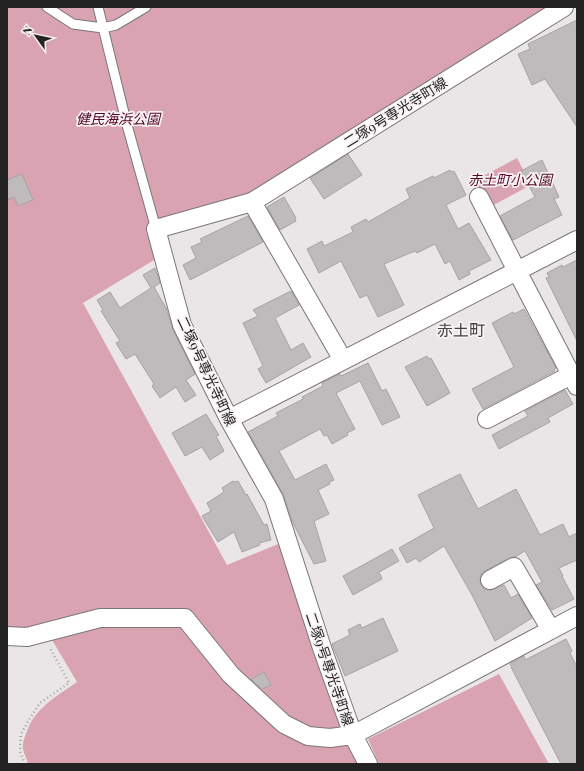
<svg xmlns="http://www.w3.org/2000/svg" width="584" height="771" font-family="'Playfair Display','Noto Sans JP',serif">
<rect width="100%" height="100%" fill="#eae5e6"/>
<!-- green -->
<path fill="#daa3b1" d="M7 7H551L262 190 171 217 159 257 83 303 227 565 283 542 362 764H28C27 759 24 754 23 749 22 743 25 736 27 731 36 707 57 696 77 682L45 628 7 629Z
M517 158 531 185 488 208 474 181Z
M499 674 549 764H379L368 739Z"/>
<!-- building -->
<path fill="#bfbabb" stroke="#a7a3a4" d="M577 20V127L545 79 532 85 518 54 530 49 528 44Z
M348 154 362 175 324 199 310 178Z
M542 160 559 197 554 199 562 215 513 240 500 216 535 197 521 171Z
M450 170 451 172 454 171 466 195 446 205 458 229 469 223 491 260 469 271 470 274 459 280 450 261 445 264 435 244 417 253 415 251 384 264 404 305 378 317 367 295 360 298 341 261 319 273 307 249 322 241 324 246 353 232 351 227 366 219 368 222 410 198 406 189 433 176 434 178Z
M22 174 33 200 18 206 14 197 7 200V180Z
M284 197 296 218 295 219 296 221 280 230 267 207Z
M248 216 263 242 190 280 183 265 196 258 191 247 202 242 200 239Z
M577 260V341L546 278 549 277 547 273 562 265 563 267Z
M155 268 160 283 154 287 166 308 173 330 195 374 186 380 196 395 185 402 176 387 160 398 152 386 154 384 135 354 126 359 116 343 120 341 101 311 103 310 97 300 110 292 120 308 151 288 143 275Z
M291 291 299 305 275 318 291 350 303 343 311 357 266 383 258 369 263 366 243 323 258 316 253 310Z
M524 309 556 368 554 369 555 371 483 409 472 389 514 367 492 323 513 312 514 314Z
M427 356 429 359 431 358 450 393 427 406 405 367Z
M368 363 382 391 386 389 400 417 382 425 360 381 336 393 355 429 347 433 348 435 332 444 327 435 324 436 320 429 279 451 295 480 326 464 334 480 329 482 330 484 318 490 329 514 314 521 326 561 314 564 293 523 283 494 248 432 278 416 276 413 303 399 302 397 323 386 322 383 340 374 341 376Z
M565 390 573 404 548 418 550 422 499 449 492 435 528 416 525 411Z
M206 414 219 435 216 436 224 451 210 460 202 447 185 456 172 433Z
M460 474 478 509 516 489 540 535 563 524 569 537 577 533V560L559 568 563 576H562L574 599 552 610 536 585 542 582 525 551 515 557 509 558 485 571 481 574 480 580 481 585 484 589 490 590 504 585 511 598 518 594 532 618 495 641 472 595 444 546 419 562 416 558 407 563 399 548 434 528 418 495Z
M233 481 234 482 238 481 246 495 247 494 264 525 267 524 271 540 259 543 260 545 242 552 234 532 218 542 202 516 211 511 207 503 224 492 222 488Z
M392 549 399 561 379 572 382 579 353 595 343 576Z
M383 618 398 651 345 676 332 644 350 635 348 630 360 624 362 628Z
M566 639 572 651 570 653 577 667V764H561L511 667H512L510 664 524 656 525 660Z
M264 672 271 685 262 689 251 679Z"/>
<g fill="none" stroke-linecap="round" stroke-linejoin="round">
<!-- lane casing -->
<g stroke="#7a7677" stroke-width="11">
<path id="lane" d="M47 7 73 24 103 28 116 25 146 7
M98 7 127 125 156 229"/>
</g>
<!-- street casing -->
<g stroke="#7a7677" stroke-width="20">
<path id="street" d="M252 202 343 360
M577 240 517 271 577 386
M229 419 517 271 479 197
M487 419 571 375
M490 580 514 567 551 630
M7 636 27 637 100 618H185L231 675 284 724 308 736 330 738 353 735 577 616
M368 764 353 735 322 648 274 499 229 419 182 325 156 229 252 202 564 7"/>
</g>
<!-- path -->
<path stroke="#a3a0a0" stroke-width="2.5" stroke-dasharray="1 3" stroke-linecap="butt" d="M25 764 20 751 21 734 30 718 40 703 69 683 50 648"/>
<!-- lane -->
<use href="#lane" stroke="#fff" stroke-width="9"/>
<!-- street -->
<use href="#street" stroke="#fff" stroke-width="18"/>
</g>
<g text-anchor="middle" dominant-baseline="central" stroke-width="3.5" stroke-linejoin="round" paint-order="stroke">
<!-- street labels -->
<g font-size="14" fill="#242323" stroke="#f7f2f3">
<text transform="translate(395 112) rotate(-32)">二塚9号専光寺町線</text>
<text transform="translate(207 371) rotate(65)">二塚9号専光寺町線</text>
<text transform="translate(330 669) rotate(71)">二塚9号専光寺町線</text>
</g>
<!-- park labels -->
<g font-size="14" font-style="italic" fill="#550527" stroke="#f7f2f3">
<text x="118" y="118">健民海浜公園</text>
<text x="510" y="179">赤土町小公園</text>
</g>
<!-- quarter labels -->
<g font-size="16" fill="#454142" stroke="#f7f2f3">
<text x="461" y="329">赤土町</text>
</g>
</g>
<!-- border -->
<rect width="584" height="771" fill="none" stroke="#242323" stroke-width="16"/>
<!-- north arrow -->
<g transform="translate(36 36) rotate(303)" stroke="#f7f2f3" stroke-width="3" paint-order="stroke">
<path d="M0-3L7 15L0 10L-7 15Z" fill="#242323"/>
<text y="-6" font-size="11" font-weight="bold" text-anchor="middle" fill="#242323">N</text>
</g>
</svg>
